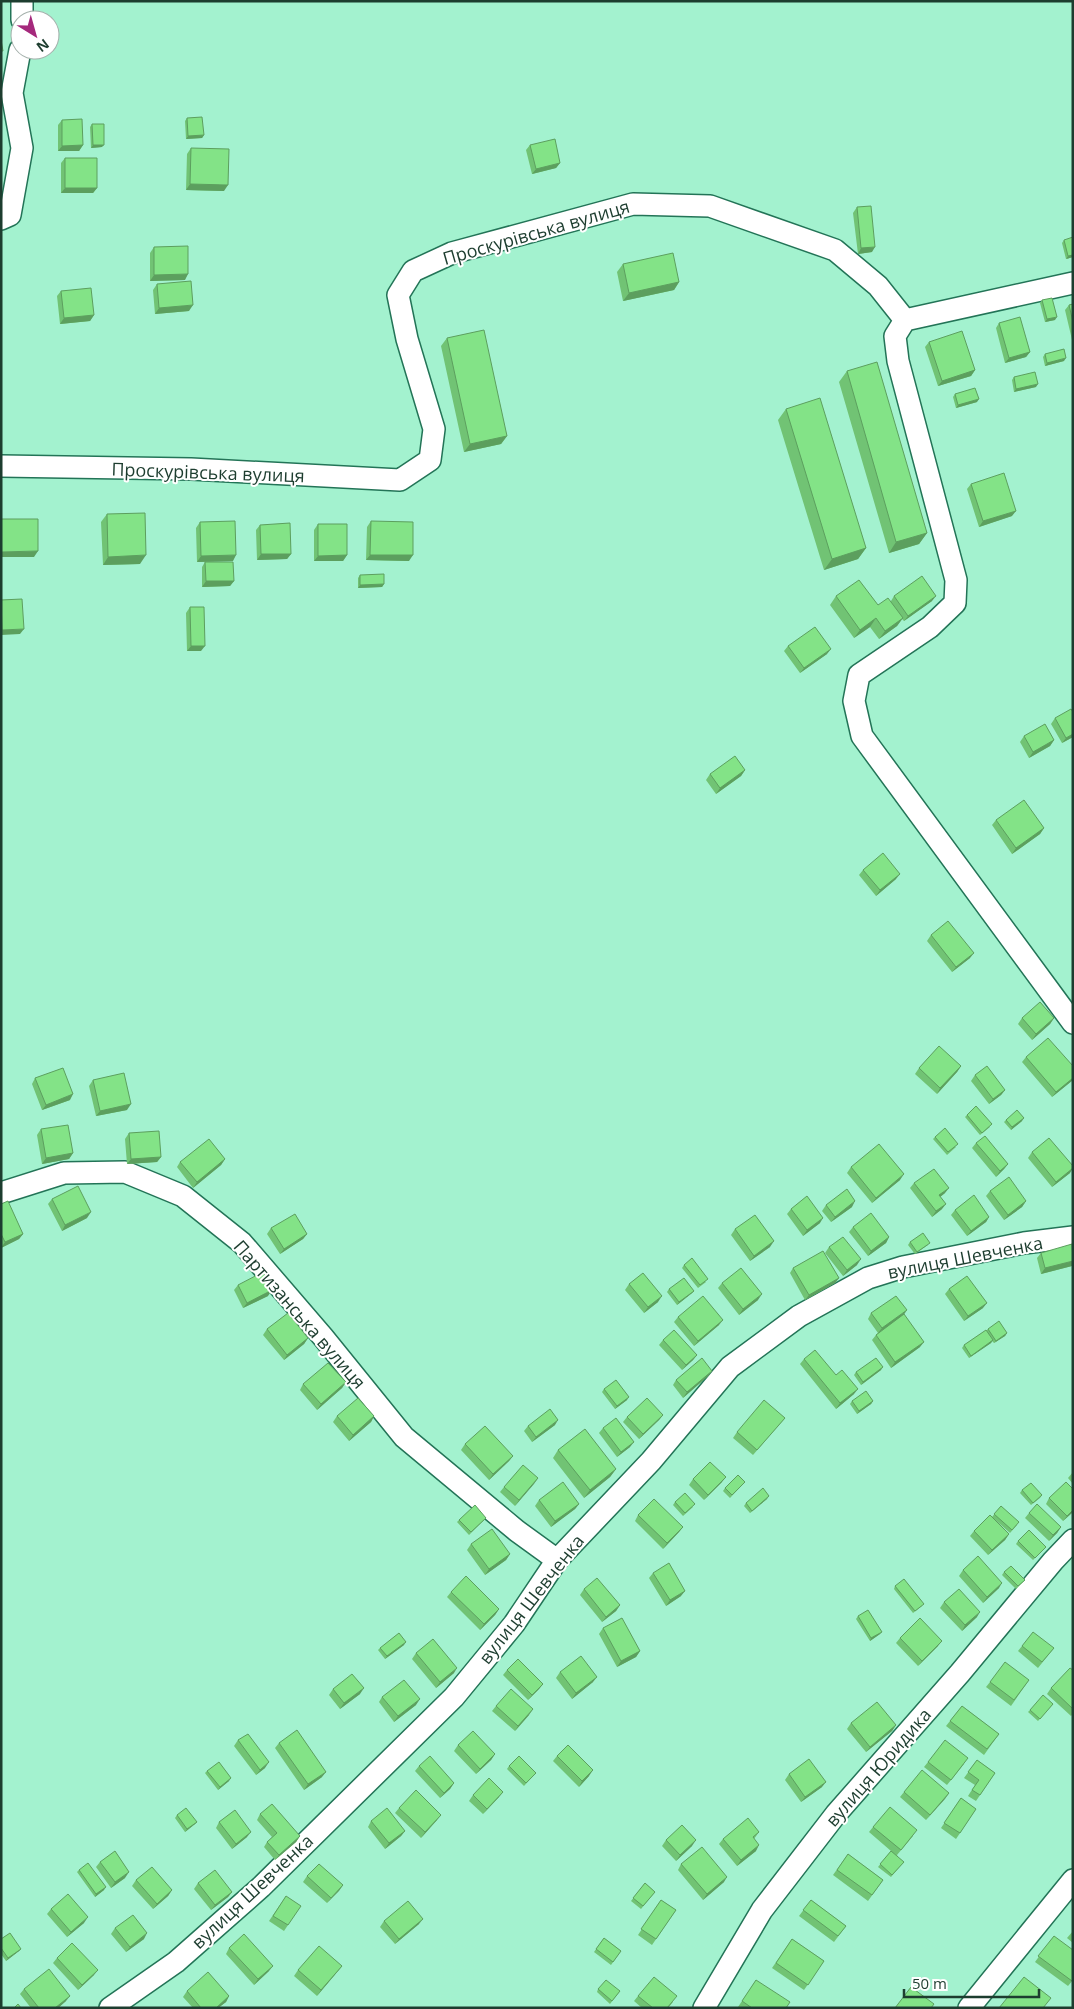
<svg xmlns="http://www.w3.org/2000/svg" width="1074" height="2009" font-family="'Open Sans',sans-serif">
<rect width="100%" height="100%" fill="#a3f2cf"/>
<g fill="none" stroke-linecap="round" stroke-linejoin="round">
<!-- minor casing -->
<g stroke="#237457" stroke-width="24">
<path id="minor" d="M22 1V20
M1 219 10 215 22 148 12 93 20 50
M905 320 895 336 898 361 956 580 955 603 930 627 859 675 854 701 862 736 1073 1023
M1 466 191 469 400 480 430 460 434 429 407 339 398 295 413 271 452 253 633 204 710 206 835 250 878 286 905 320 1073 283
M1 1193 64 1173 125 1172 183 1196 242 1243 323 1337 404 1437 517 1531 557 1560
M110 2008 176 1962 261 1887 454 1697 514 1624 557 1560 651 1461 730 1367 799 1316 868 1278 903 1267 1024 1243 1073 1237
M704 2008 762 1910 836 1814 960 1673 1053 1561 1073 1540
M969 2008 1073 1880"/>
</g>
<!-- minor -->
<use href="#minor" stroke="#fff" stroke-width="21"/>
</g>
<!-- wall -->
<path fill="#71c374" d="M187 118 204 135 202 138 186 139 185 121Z
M62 120 83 145 79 151H58V125Z
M92 124 102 147 91 148 90 127Z
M530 145 560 163 556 168 532 174 526 150Z
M191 148 224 191 186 190 187 154Z
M65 158 97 188 93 193H61V163Z
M857 207 872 252 858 254 853 213Z
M1064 240 1073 257 1066 259 1062 243Z
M154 247 185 280 150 281V253Z
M623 264 679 282 674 290 623 301 617 272Z
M157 284 189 311 155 314 153 290Z
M61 291 94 315 90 321 60 324 57 296Z
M1042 300 1055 320 1045 322 1040 303Z
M1073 304V344L1065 310 1069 305Z
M999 323 1030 352 1026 357 1005 363 996 328Z
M447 338 507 436 501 444 464 452 441 346Z
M929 342 975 370 971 376 938 386 925 347Z
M1045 354 1064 361 1045 366 1043 357Z
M847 371 927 533 919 544 889 553 839 382Z
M1014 377 1036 387 1014 392 1012 380Z
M955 394 977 402 956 408 953 397Z
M786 409 866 548 858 559 824 570 778 420Z
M971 484 1012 516 979 527 967 489Z
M107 514 140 564 103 565 101 522Z
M371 521 409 561 366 560 367 527Z
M200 522 233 561 197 562 196 528Z
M318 524 347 555 343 561H314V530Z
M260 525 291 554 287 559 257 560 256 530Z
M205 562 234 581 230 586 202 587V567Z
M360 575 384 584 382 587 358 588V578Z
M836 596 878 605 891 601 894 596 932 601 904 621 902 619 897 626 879 639 870 627 854 638 830 605Z
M190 607 201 651H187L186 613Z
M788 646 827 654 800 673 784 651Z
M1055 718 1073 737 1062 743 1051 724Z
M1024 736 1054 740 1050 746 1029 758 1020 742Z
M745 770 741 776 716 794 706 780 710 774Z
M996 820 1044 828 1040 834 1012 854 992 825Z
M863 870 896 879 876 896 859 875Z
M931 935 970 958 952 972 927 941Z
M1022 1018H1054L1050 1024 1032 1040 1018 1024Z
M1026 1057 1073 1066V1080L1052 1097 1022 1062Z
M961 1066 957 1072 937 1094 915 1074 919 1068Z
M975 1075 1005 1090 1001 1095 989 1104 971 1081Z
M35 1078 70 1100 42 1110 32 1084Z
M93 1080 127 1110 96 1116 89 1086Z
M967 1115 990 1127 980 1135 965 1117Z
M1006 1120 1022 1121 1011 1130 1004 1122Z
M41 1129 73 1153 69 1159 42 1164 37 1135Z
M129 1133 161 1157 157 1162 127 1164 125 1139Z
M935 1137 956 1147 947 1155 933 1139Z
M976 1143 1008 1164 1004 1169 996 1177 972 1148Z
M1032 1152 1070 1173 1052 1187 1028 1158Z
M225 1159 221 1165 193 1188 177 1167 180 1162Z
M851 1167 900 1180 872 1203 847 1173Z
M914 1183 945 1193 940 1197 942 1209 932 1217 910 1188Z
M990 1191 1026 1201 1022 1207 1004 1220 986 1196Z
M52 1199 87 1218 62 1231 48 1204Z
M1 1204 23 1234 19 1239 1 1248Z
M826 1205 852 1207 831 1222 822 1211Z
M791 1209 820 1223 803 1236 787 1214Z
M955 1210 989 1217 986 1222 967 1236 951 1215Z
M853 1227 889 1237 886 1243 868 1256 849 1232Z
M271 1228 307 1234 303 1239 280 1254 267 1234Z
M735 1229 770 1247 750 1261 731 1235Z
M910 1242 928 1245 915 1254 908 1245Z
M829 1247 857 1265 843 1276 825 1253Z
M1041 1253 1072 1266 1041 1274 1037 1258Z
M684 1265 706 1282 698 1288 682 1268Z
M793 1268 839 1278 835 1283 805 1300 790 1273Z
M722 1283 758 1300 739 1315 718 1288Z
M629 1284 658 1302 644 1313 625 1290Z
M238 1285 268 1296 243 1308 234 1290Z
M669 1289 694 1291 692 1293 677 1305 667 1292Z
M949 1289 983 1308 964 1321 945 1294Z
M871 1313 903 1315 920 1347 891 1368 872 1340 876 1335 878 1333 868 1319Z
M678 1317 719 1325 694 1346 674 1322Z
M267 1329 308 1338 304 1344 284 1360 263 1335Z
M988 1329 1007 1333 1005 1336 994 1343 992 1341 991 1343 969 1358 962 1348 964 1345 987 1330Z
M663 1340 697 1355 693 1360 682 1370 659 1345Z
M804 1359 836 1375 854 1394 836 1409 800 1364Z
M881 1370 861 1385 854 1375 856 1372Z
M712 1371 708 1376 683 1398 673 1385 676 1380Z
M346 1382 342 1388 317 1410 300 1390 303 1384Z
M604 1389 627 1400 615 1409 602 1392Z
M852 1401H873L871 1404 857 1414 850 1404Z
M663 1415 659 1420 639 1439 623 1422 627 1417Z
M337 1416H374L371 1422 349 1441 333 1422Z
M785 1418 753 1455 733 1438 737 1432Z
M555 1425 532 1442 524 1431 528 1426Z
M603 1428 630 1447 617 1457 599 1433Z
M465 1444 513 1456 509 1461 489 1480 461 1450Z
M558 1450 616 1469 610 1477 584 1498 553 1458Z
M1073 1472V1484L1068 1478Z
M538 1478 515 1506 500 1492 504 1487Z
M693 1479 722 1482 704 1500 689 1485Z
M745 1482 730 1498 723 1491 725 1488Z
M1022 1490 1042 1495 1040 1498 1031 1505 1020 1493Z
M1049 1498 1073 1512 1063 1521 1046 1504Z
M767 1499 750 1513 744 1506 746 1503Z
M539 1500 579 1504 575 1509 551 1527 535 1506Z
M675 1502 693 1507 683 1516 673 1505Z
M1001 1506 1017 1525 1010 1533 992 1517Z
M1029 1513 1061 1527 1057 1533 1049 1541 1025 1518Z
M638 1515 683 1527 679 1532 663 1549 635 1521Z
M459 1520H484L469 1535 457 1522Z
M974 1531 1009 1534 1005 1540 988 1555 970 1536Z
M1018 1541 1046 1547 1033 1560 1016 1544Z
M471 1544 510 1554 506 1560 485 1575 467 1550Z
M963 1570 999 1588 983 1603 959 1576Z
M1004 1572 1025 1580 1016 1589 1002 1575Z
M653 1573 681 1596 666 1606 649 1578Z
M895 1586 922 1606 913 1613 894 1589Z
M584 1589 620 1605 616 1611 602 1622 580 1595Z
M451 1592 499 1609 495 1615 480 1630 447 1597Z
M944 1602 977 1617 962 1631 940 1608Z
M858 1616 880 1634 870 1641 856 1619Z
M603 1628 640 1651 636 1657 617 1667 599 1634Z
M900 1638 938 1646 918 1666 896 1643Z
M404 1645 385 1659 378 1650 380 1648Z
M1022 1646 1054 1648 1038 1668 1018 1651Z
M416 1653 454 1673 436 1688 412 1659Z
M507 1670 543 1684 539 1689 528 1700 503 1675Z
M1073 1670V1714L1071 1716 1047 1694 1051 1688Z
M560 1672 593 1682 572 1699 556 1678Z
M1029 1680 1011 1706 986 1687 990 1682Z
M333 1689 360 1694 340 1709 329 1695Z
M382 1697 416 1705 394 1722 379 1702Z
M1053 1704 1038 1721 1028 1712 1030 1710Z
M496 1706 529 1715 515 1731 492 1711Z
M962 1706 999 1734 984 1755 946 1726Z
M851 1723 896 1725 892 1731 866 1752 847 1729Z
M238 1740 265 1768 256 1775 234 1746Z
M279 1743 322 1777 304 1790 275 1748Z
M458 1745 495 1754 491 1760 476 1774 454 1751Z
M557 1756 589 1776 579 1787 553 1761Z
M977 1760 995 1773 976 1801 968 1796 975 1785 964 1778Z
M928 1762 964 1764 947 1785 924 1767Z
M419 1766 454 1783 450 1789 440 1798 415 1771Z
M509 1766 536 1773 524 1786 507 1769Z
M207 1771 229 1781 218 1790 205 1773Z
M789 1774 822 1787 801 1802 785 1780Z
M904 1792 949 1793 926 1820 900 1797Z
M473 1795 499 1797 483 1814 469 1801Z
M961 1798 976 1809 956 1839 941 1828Z
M399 1808 437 1820 421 1838 395 1813Z
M260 1814 300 1836 296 1842 275 1860 264 1847 267 1842 272 1837 257 1820Z
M177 1815 197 1822 195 1824 185 1832 175 1818Z
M371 1821 405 1831 401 1836 385 1849 368 1827Z
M219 1822 247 1837 232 1849 216 1828Z
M873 1827 913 1836 897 1855 902 1864 891 1877 878 1867 891 1851 869 1832Z
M759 1832 754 1839 756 1851 737 1866 719 1844 723 1839Z
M666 1840 692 1846 676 1861 662 1846Z
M848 1854 883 1880 868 1901 833 1875Z
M100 1862 125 1878 111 1888 96 1867Z
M681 1864 724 1882 703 1900 678 1870Z
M79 1870 104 1890 95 1897 77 1872Z
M307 1876 343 1885 327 1903 303 1882Z
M136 1880 172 1890 168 1896 153 1909 132 1886Z
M198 1883 232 1892 228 1897 211 1910 194 1889Z
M645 1883 655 1892 641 1909 631 1901Z
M286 1896 288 1925 284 1931 269 1921Z
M661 1900 676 1910 652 1945 638 1935Z
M811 1900 846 1926 834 1942 799 1916Z
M51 1909 84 1923 67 1937 47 1914Z
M384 1921 419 1924 395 1944 380 1927Z
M115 1928 144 1939 126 1952 111 1934Z
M1073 1931V1943L1067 1938Z
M1054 1936 1073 1980 1068 1986 1035 1962Z
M604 1938 621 1951 611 1965 594 1952Z
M1 1939 21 1949 19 1951 6 1961 1 1954Z
M792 1939 824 1961 804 1990 772 1968Z
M229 1948 269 1971 254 1985 226 1954Z
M57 1958 94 1975 78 1990 53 1963Z
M342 1966 317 1996 294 1976 298 1970Z
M756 1980 786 2008H739L738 2007Z
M24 1989 66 2001 58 2008H31L20 1994Z
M598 1989 620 1991 610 2004 597 1992Z
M187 1991 229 1996 226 2002 218 2008H193L183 1997Z
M638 1996 673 2002 668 2008H642L634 2001Z"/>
<!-- shaded-wall -->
<path fill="#5c9f5e" d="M204 135 202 138 186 139 188 136Z
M83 145 79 151H58L62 146Z
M93 145H104L102 147 91 148Z
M560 163 556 168 532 174 536 169Z
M190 184 228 185 224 191 186 190Z
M65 188H97L93 193H61Z
M875 247 872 252 858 254 861 248Z
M1073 255V257L1066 259 1068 256Z
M188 274 185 280 150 281 154 275Z
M679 282 674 290 623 301 629 293Z
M193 305 189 311 155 314 159 308Z
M94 315 90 321 60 324 64 318Z
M1057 317 1055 320 1045 322 1047 319Z
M1030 352 1026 357 1005 363 1009 358Z
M1066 358 1064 361 1045 366 1047 363Z
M975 370 971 376 938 386 942 381Z
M1038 384 1036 387 1014 392 1016 389Z
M979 399 977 402 956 408 958 405Z
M507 436 501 444 464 452 470 444Z
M1016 511 1012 516 979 527 983 521Z
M927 533 919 544 889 553 896 542Z
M866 548 858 559 824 570 832 559Z
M38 551 34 557H1V552Z
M261 554H291L287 559 257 560Z
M146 555 140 564 103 565 108 557Z
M236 555 233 561 197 562 201 556Z
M347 555 343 561H314L318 556Z
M370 555H413L409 561 366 560Z
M206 581H234L230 586 202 587Z
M384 584 382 587 358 588 360 585Z
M936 596 932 601 904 621 908 616Z
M876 618 870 627 854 638 860 630Z
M903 618 897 626 879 639 885 631Z
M24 629 20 634 1 635 2 630Z
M191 646H205L201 651H187Z
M831 649 827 654 800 673 804 668Z
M1073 734V737L1062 743 1066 738Z
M1054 740 1050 746 1029 758 1033 752Z
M745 770 741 776 716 794 720 788Z
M1044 828 1040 834 1012 854 1016 848Z
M900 874 896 879 876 896 880 890Z
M974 953 970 958 952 972 956 967Z
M1054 1018 1050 1024 1032 1040 1036 1034Z
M961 1066 957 1072 937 1094 940 1088Z
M1073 1078V1080L1052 1097 1056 1092Z
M1005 1090 1001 1095 989 1104 993 1099Z
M73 1094 70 1100 42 1110 46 1105Z
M131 1104 127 1110 96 1116 100 1111Z
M1024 1118 1022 1121 1011 1130 1012 1127Z
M73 1153 69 1159 42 1164 46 1158Z
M161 1157 157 1162 127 1164 131 1159Z
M225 1159 221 1165 193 1188 197 1182Z
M1008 1164 1004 1169 996 1177 1000 1171Z
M1073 1168 1070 1173 1052 1187 1056 1182Z
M904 1174 900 1180 872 1203 876 1198Z
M949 1188 945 1193 935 1201 939 1195Z
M855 1201 852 1207 831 1222 835 1217Z
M1026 1201 1022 1207 1004 1220 1008 1215Z
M946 1204 942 1209 932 1217 936 1211Z
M91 1212 87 1218 62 1231 65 1225Z
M989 1217 986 1222 967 1236 971 1231Z
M823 1218 820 1223 803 1236 807 1230Z
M23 1234 19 1239 1 1248 5 1242Z
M307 1234 303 1239 280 1254 284 1249Z
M889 1237 886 1243 868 1256 871 1251Z
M774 1241 770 1247 750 1261 754 1256Z
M861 1259 857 1265 843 1276 847 1270Z
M1073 1261 1072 1266 1041 1274 1045 1268Z
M839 1278 835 1283 805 1300 809 1295Z
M272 1290 268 1296 243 1308 247 1303Z
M694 1291 692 1293 677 1305 679 1302Z
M762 1294 758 1300 739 1315 743 1309Z
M662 1296 658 1302 644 1313 648 1307Z
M987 1303 983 1308 964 1321 968 1316Z
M907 1310 903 1316 878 1333 882 1328Z
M723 1320 719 1325 694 1346 698 1341Z
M1007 1333 1005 1336 994 1343 996 1341Z
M308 1338 304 1344 284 1360 287 1355Z
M993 1340 991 1343 969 1358 971 1356Z
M924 1342 920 1347 891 1368 895 1362Z
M697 1355 693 1360 682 1370 686 1365Z
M883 1367 881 1370 861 1385 863 1382Z
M712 1371 708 1376 683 1398 687 1392Z
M346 1382 342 1388 317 1410 321 1404Z
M858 1389 854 1394 836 1409 840 1403Z
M629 1397 627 1400 615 1409 617 1406Z
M873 1401 871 1404 857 1414 859 1411Z
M663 1415 659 1420 639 1439 643 1434Z
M374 1416 371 1422 349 1441 353 1435Z
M558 1420 555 1425 532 1442 536 1437Z
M634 1442 630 1447 617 1457 621 1452Z
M513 1456 509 1461 489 1480 493 1474Z
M616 1469 610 1477 584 1498 590 1490Z
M726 1477 722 1482 704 1500 708 1495Z
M538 1478 534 1484 515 1506 519 1500Z
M769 1496 767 1499 750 1513 752 1511Z
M579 1504 575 1509 551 1527 555 1521Z
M1073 1510V1512L1063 1521 1067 1516Z
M683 1527 679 1532 663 1549 667 1543Z
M1061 1527 1057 1533 1049 1541 1053 1535Z
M1009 1534 1005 1540 988 1555 992 1550Z
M510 1554 506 1560 485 1575 489 1569Z
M1002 1583 999 1588 983 1603 987 1597Z
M685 1591 681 1596 666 1606 670 1600Z
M620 1605 616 1611 602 1622 606 1617Z
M499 1609 495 1615 480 1630 484 1624Z
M980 1612 977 1617 962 1631 965 1625Z
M882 1632 880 1634 870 1641 871 1638Z
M942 1641 938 1646 918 1666 922 1661Z
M406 1642 404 1645 385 1659 387 1656Z
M640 1651 636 1657 617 1667 621 1661Z
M457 1668 454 1673 436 1688 440 1682Z
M597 1677 593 1682 572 1699 576 1693Z
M543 1684 539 1689 528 1700 532 1695Z
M364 1688 360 1694 340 1709 344 1703Z
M420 1699 416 1705 394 1722 398 1716Z
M533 1709 529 1715 515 1731 518 1726Z
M896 1725 892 1731 866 1752 870 1747Z
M495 1754 491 1760 476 1774 480 1769Z
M269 1762 265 1768 256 1775 260 1770Z
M593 1770 589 1776 579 1787 582 1781Z
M326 1772 322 1777 304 1790 308 1784Z
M231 1778 229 1781 218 1790 220 1787Z
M826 1782 822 1787 801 1802 805 1797Z
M454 1783 450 1789 440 1798 444 1793Z
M503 1792 499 1797 483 1814 487 1809Z
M949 1793 945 1799 926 1820 930 1815Z
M441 1815 437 1820 421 1838 425 1832Z
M197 1822 195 1824 185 1832 187 1829Z
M405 1831 401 1836 385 1849 389 1843Z
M251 1832 247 1837 232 1849 236 1844Z
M300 1836 296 1842 275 1860 279 1855Z
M696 1840 692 1846 676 1861 680 1855Z
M759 1845 756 1851 737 1866 741 1860Z
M129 1872 125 1878 111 1888 115 1882Z
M727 1877 724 1882 703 1900 707 1894Z
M343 1885 339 1891 327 1903 331 1898Z
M106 1887 104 1890 95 1897 96 1894Z
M172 1890 168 1896 153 1909 157 1904Z
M232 1892 228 1897 211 1910 215 1905Z
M88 1917 84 1923 67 1937 71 1932Z
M423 1919 419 1924 395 1944 399 1939Z
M147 1933 144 1939 126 1952 130 1947Z
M21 1949 19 1951 6 1961 8 1958Z
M273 1966 269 1971 254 1985 258 1979Z
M342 1966 338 1971 317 1996 321 1990Z
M98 1970 94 1975 78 1990 82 1985Z
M70 1996 66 2001 58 2008H55Z
M229 1996 226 2002 218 2008H216Z"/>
<!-- building -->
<path fill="#83e387" stroke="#5c9f5e" d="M1 40 3 51H1Z
M202 117 204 135 188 136 187 118Z
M82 119 83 145 62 146V120Z
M92 124H104V145H93Z
M555 139 560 163 536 169 530 145Z
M191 148 229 149 228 185 190 184Z
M65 158H97V188H65Z
M871 206 875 247 861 248 857 207Z
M1073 237V255L1068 256 1064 240Z
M188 246V274L154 275V247Z
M673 253 679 282 629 293 623 264Z
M191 281 193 305 159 308 157 284Z
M91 288 94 315 64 318 61 291Z
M1052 298 1057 317 1047 319 1042 300Z
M1073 304V322L1069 305Z
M1020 317 1030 352 1009 358 999 323Z
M484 330 507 436 470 444 447 338Z
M962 331 975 370 942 381 929 342Z
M1064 349 1066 358 1047 363 1045 354Z
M877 362 927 533 896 542 847 371Z
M1035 372 1038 384 1016 389 1014 377Z
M975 388 979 399 958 405 955 394Z
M820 398 866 548 832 559 786 409Z
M1004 473 1016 511 983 521 971 484Z
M145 513 146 555 108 557 107 514Z
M1 519H38V551L1 552Z
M235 521 236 555 201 556 200 522Z
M371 521 413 522V555H370Z
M290 523 291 554H261L260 525Z
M318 524H347V555L318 556Z
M205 562H233L234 581H206Z
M384 574V584L360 585V575Z
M922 576 936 596 908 616 894 596Z
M859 580 878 605 888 598 903 618 885 631 876 618 860 630 836 596Z
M22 599 24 629 2 630 1 600Z
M190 607H204L205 646H191Z
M815 627 831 649 804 668 788 646Z
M1071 709 1073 712V734L1066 738 1055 718Z
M1045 724 1054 740 1033 752 1024 736Z
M735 756 745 770 720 788 710 774Z
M1024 800 1044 828 1016 848 996 820Z
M883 853 900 874 880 890 863 870Z
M948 921 974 953 956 967 931 935Z
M1040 1002 1054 1018 1036 1034 1022 1018Z
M1048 1038 1073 1066V1078L1056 1092 1026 1057Z
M939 1046 961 1066 940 1088 919 1068Z
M987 1066 1005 1090 993 1099 975 1075Z
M63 1068 73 1094 46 1105 35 1078Z
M124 1073 131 1104 100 1111 93 1080Z
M976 1106 992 1124 982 1133 967 1115Z
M1017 1110 1024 1118 1012 1127 1006 1120Z
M68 1125 73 1153 46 1158 41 1129Z
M945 1128 958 1144 948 1152 935 1137Z
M159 1131 161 1157 131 1159 129 1133Z
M985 1136 1008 1164 1000 1171 976 1143Z
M1049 1138 1073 1166V1168L1056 1182 1032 1152Z
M209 1139 225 1159 197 1182 180 1162Z
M879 1144 904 1174 876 1198 851 1167Z
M934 1169 949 1188 939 1195 946 1204 936 1211 914 1183Z
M1009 1177 1026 1201 1008 1215 990 1191Z
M78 1186 91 1212 65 1225 52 1199Z
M847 1189 855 1201 835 1217 826 1205Z
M974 1195 989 1217 971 1231 955 1210Z
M807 1196 823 1218 807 1230 791 1209Z
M8 1201 23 1234 5 1242 1 1234V1204Z
M871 1213 889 1237 871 1251 853 1227Z
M295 1214 307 1234 284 1249 271 1228Z
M755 1215 774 1241 754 1256 735 1229Z
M923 1233 930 1243 917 1252 910 1242Z
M843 1237 861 1259 847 1270 829 1247Z
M1072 1244 1073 1261 1045 1268 1041 1253Z
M823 1251 839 1278 809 1295 793 1268Z
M692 1258 708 1279 700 1285 684 1265Z
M741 1268 762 1294 743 1309 722 1283Z
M263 1272 272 1290 247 1303 238 1285Z
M643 1273 662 1296 648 1307 629 1284Z
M967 1276 987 1303 968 1316 949 1289Z
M684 1278 694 1291 679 1302 669 1289Z
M703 1296 723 1320 698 1341 678 1317Z
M896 1296 907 1310 882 1328 871 1313Z
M288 1313 308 1338 287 1355 267 1329Z
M904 1314 924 1342 895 1362 876 1335Z
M999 1321 1007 1333 996 1341 988 1329Z
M674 1330 697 1355 686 1365 663 1340Z
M986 1330 993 1340 971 1356 964 1345Z
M815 1350 836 1375 842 1370 858 1389 840 1403 804 1359Z
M702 1358 712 1371 687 1392 676 1380Z
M876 1358 883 1367 863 1382 856 1372Z
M328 1363 346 1382 321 1404 303 1384Z
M616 1380 629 1397 617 1406 604 1389Z
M866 1391 873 1401 859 1411 852 1401Z
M358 1398 374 1416 353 1435 337 1416Z
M647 1398 663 1415 643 1434 627 1417Z
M764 1400 785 1418 757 1450 737 1432Z
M550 1409 558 1420 536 1437 528 1426Z
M616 1418 634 1442 621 1452 603 1428Z
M485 1426 513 1456 493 1474 465 1444Z
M585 1429 616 1469 590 1490 558 1450Z
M710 1462 726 1477 708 1495 693 1479Z
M523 1465 538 1478 519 1500 504 1487Z
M738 1475 745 1482 732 1495 725 1488Z
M563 1482 579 1504 555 1521 539 1500Z
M1066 1482 1073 1489V1510L1067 1516 1049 1498Z
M1031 1483 1042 1495 1033 1503 1022 1490Z
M763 1488 769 1496 752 1511 746 1503Z
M685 1493 695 1504 685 1513 675 1502Z
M654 1499 683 1527 667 1543 638 1515Z
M1037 1504 1061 1527 1053 1535 1029 1513Z
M475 1505 486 1518 471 1532 459 1520Z
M1001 1506 1019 1522 1012 1530 994 1514Z
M990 1515 1009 1534 992 1550 974 1531Z
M492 1529 510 1554 489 1569 471 1544Z
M1029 1530 1046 1547 1035 1558 1018 1541Z
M978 1556 1002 1583 987 1597 963 1570Z
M669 1563 685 1591 670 1600 653 1573Z
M1011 1566 1025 1580 1018 1586 1004 1572Z
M466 1576 499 1609 484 1624 451 1592Z
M597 1578 620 1605 606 1617 584 1589Z
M904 1579 924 1604 915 1611 895 1586Z
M959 1589 980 1612 965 1625 944 1602Z
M868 1610 882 1632 871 1638 858 1616Z
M622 1618 640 1651 621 1661 603 1628Z
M920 1618 942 1641 922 1661 900 1638Z
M1033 1632 1054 1648 1042 1662 1022 1646Z
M399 1633 406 1642 387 1656 380 1648Z
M433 1639 457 1668 440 1682 416 1653Z
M581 1656 597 1677 576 1693 560 1672Z
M518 1659 543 1684 532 1695 507 1670Z
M1005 1662 1029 1680 1014 1700 990 1682Z
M1070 1668 1073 1670V1709L1051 1688Z
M352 1674 364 1688 344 1703 333 1689Z
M404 1680 420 1699 398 1716 382 1697Z
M511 1689 533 1709 518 1726 496 1706Z
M1043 1695 1053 1704 1040 1719 1030 1710Z
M877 1702 896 1725 870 1747 851 1723Z
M962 1706 999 1734 987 1749 950 1721Z
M297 1730 326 1772 308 1784 279 1743Z
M473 1731 495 1754 480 1769 458 1745Z
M248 1734 269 1762 260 1770 238 1740Z
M945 1740 968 1758 951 1780 928 1762Z
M568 1745 593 1770 582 1781 557 1756Z
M430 1756 454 1783 444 1793 419 1766Z
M519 1756 536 1773 526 1783 509 1766Z
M809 1759 826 1782 805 1797 789 1774Z
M977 1760 995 1773 980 1795 972 1790 979 1780 968 1772Z
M219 1762 231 1778 220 1787 207 1771Z
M922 1770 949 1793 930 1815 904 1792Z
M489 1778 503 1792 487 1809 473 1795Z
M416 1790 441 1815 425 1832 399 1808Z
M961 1798 976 1809 960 1833 944 1823Z
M272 1804 300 1836 279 1855 267 1842 277 1833 260 1814Z
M890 1807 917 1830 901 1850 873 1827Z
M186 1808 197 1822 187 1829 177 1815Z
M387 1808 405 1831 389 1843 371 1821Z
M235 1810 251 1832 236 1844 219 1822Z
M748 1818 759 1832 753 1837 759 1845 741 1860 723 1839Z
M682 1825 696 1840 680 1855 666 1840Z
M702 1847 727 1877 707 1894 681 1864Z
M115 1851 129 1872 115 1882 100 1862Z
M891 1851 904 1862 892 1875 880 1864Z
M848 1854 883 1880 872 1895 837 1870Z
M88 1863 106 1887 96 1894 79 1870Z
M319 1864 343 1885 331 1898 307 1876Z
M152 1867 172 1890 157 1904 136 1880Z
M215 1870 232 1892 215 1905 198 1883Z
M645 1883 655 1892 643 1906 633 1898Z
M68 1894 88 1917 71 1932 51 1909Z
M286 1896 301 1906 288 1925 273 1916Z
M661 1900 676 1910 656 1939 641 1929Z
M811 1900 846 1926 838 1936 803 1910Z
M408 1901 423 1919 399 1939 384 1921Z
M133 1915 147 1933 130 1947 115 1928Z
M10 1933 21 1949 8 1958 1 1948V1939Z
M244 1934 273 1966 258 1979 229 1948Z
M1054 1936 1073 1950V1980L1072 1981 1038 1956Z
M604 1938 621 1951 613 1962 596 1949Z
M792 1939 824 1961 808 1985 776 1963Z
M72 1943 98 1970 82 1985 57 1958Z
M319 1946 342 1966 321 1990 298 1970Z
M49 1969 70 1996 55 2008H39L24 1989Z
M208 1972 229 1996 216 2008H201L187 1991Z
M654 1977 677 1996 667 2008H653L638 1996Z
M1024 1977 1051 1998 1043 2008H999Z
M606 1980 620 1991 612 2001 598 1989Z
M756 1980 790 2002 786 2008H752L742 2001Z
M911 1987 934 2004 931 2008H895Z
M18 2004 21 2008H14Z"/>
<g text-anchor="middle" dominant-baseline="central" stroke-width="4" stroke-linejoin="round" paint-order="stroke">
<!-- street labels -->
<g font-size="18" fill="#1d3d2f" stroke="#fff">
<text transform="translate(536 232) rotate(-16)">Проскурівська вулиця</text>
<text transform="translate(208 472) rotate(2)">Проскурівська вулиця</text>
<text transform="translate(965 1257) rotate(-11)">вулиця Шевченка</text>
<text transform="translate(300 1314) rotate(49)">Партизанська вулиця</text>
<text transform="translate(531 1599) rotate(-52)">вулиця Шевченка</text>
<text transform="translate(878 1767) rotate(-49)">вулиця Юридика</text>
<text transform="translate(252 1891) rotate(-43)">вулиця Шевченка</text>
</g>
</g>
<!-- border -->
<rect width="1074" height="2009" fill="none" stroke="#1d3d2f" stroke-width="5"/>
<!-- north arrow -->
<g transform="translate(35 35) rotate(143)"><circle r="24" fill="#ffffff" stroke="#a5b1ac"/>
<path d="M0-4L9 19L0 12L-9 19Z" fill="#a5297c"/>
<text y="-8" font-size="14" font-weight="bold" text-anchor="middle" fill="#1d3d2f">N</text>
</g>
<!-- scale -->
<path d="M904 1989v8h135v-8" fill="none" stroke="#1d3d2f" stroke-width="2.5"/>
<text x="912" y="1989" font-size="15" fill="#1d3d2f" stroke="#ffffff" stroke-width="4" paint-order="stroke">50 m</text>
</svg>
